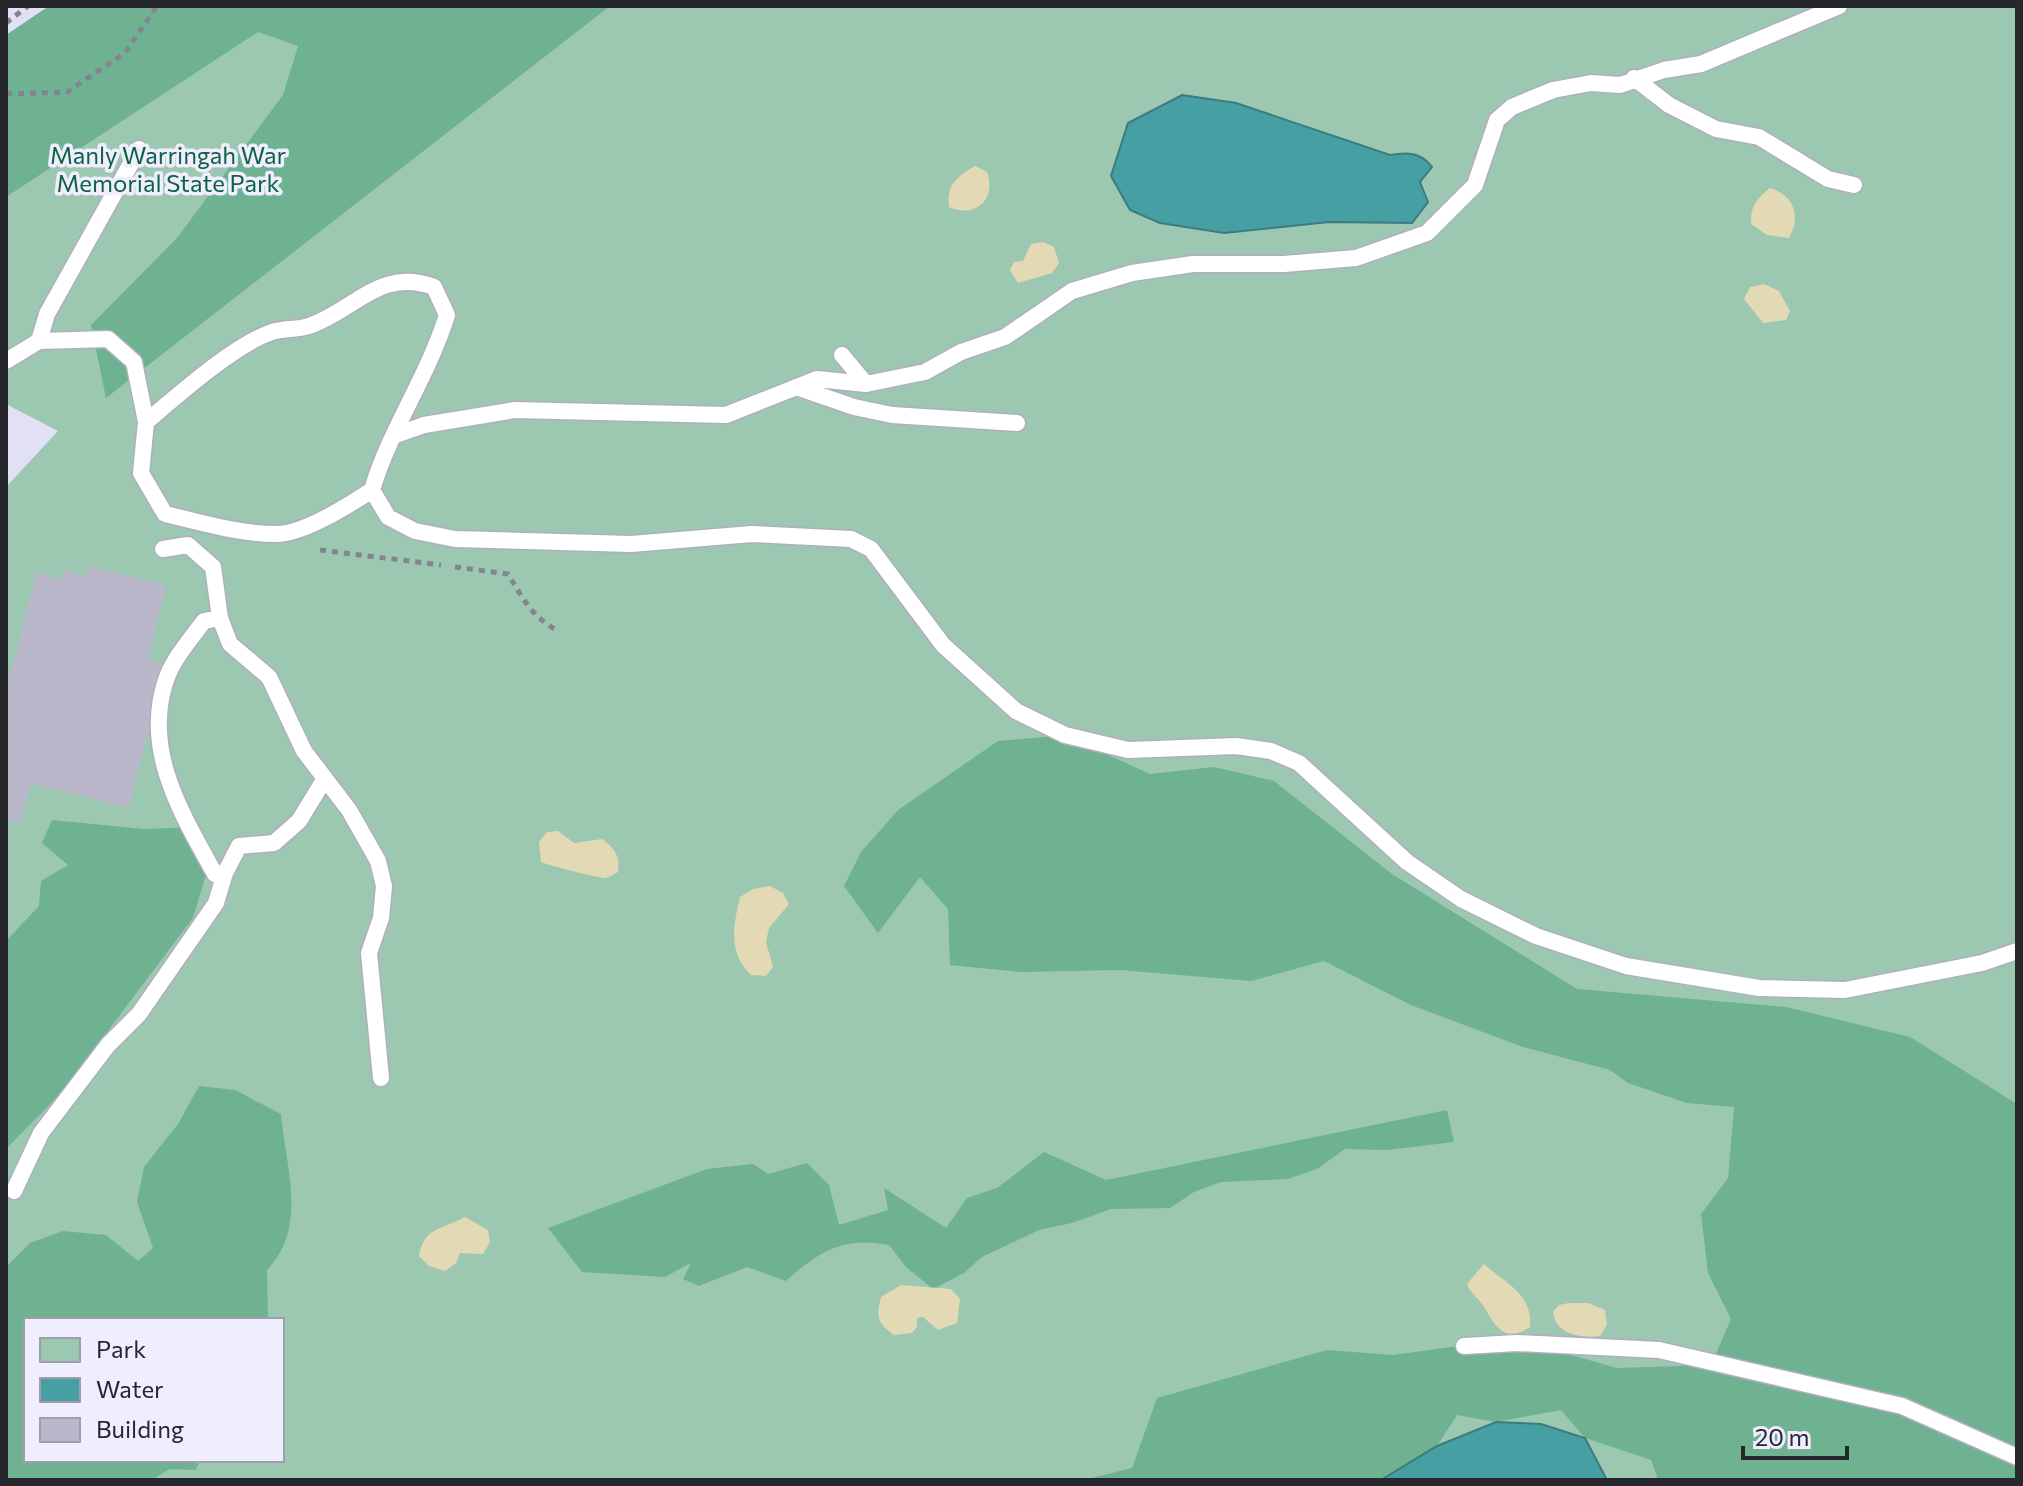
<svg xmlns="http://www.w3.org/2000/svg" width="2023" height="1486" font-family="Commissioner,sans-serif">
<rect width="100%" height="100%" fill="#e2e0f4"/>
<!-- green -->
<path fill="#9cc8b1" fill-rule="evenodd" d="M95 6H2017V1480H6V487L58 431 6 404V63ZM26 1320H282V1460H26Z"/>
<!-- forest -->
<path fill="#6eb291" d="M49 6H610L106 398 91 325 177 238 283 95 298 46 258 32 6 197V35Z
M1065 735 1150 774 1214 767 1274 781 1392 874 1577 989 1786 1007 1910 1037 2017 1104V1480H1658L1651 1460 1585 1438 1561 1410 1496 1422 1457 1415 1437 1446 1381 1480H1084L1132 1468 1157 1398 1327 1350 1393 1355 1488 1342 1529 1343 1617 1368 1711 1365 1731 1319 1708 1273 1701 1214 1728 1178 1734 1107 1687 1103 1628 1083 1610 1070 1523 1047 1411 1005 1324 961 1251 981 1120 970 1021 972 950 965 948 909 920 877 878 933 844 886 861 852 898 810 998 741Z
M52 820 144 829 199 827 211 858 193 918 61 1093 6 1149V941L39 906 41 881 68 865 42 843Z
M199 1086 235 1090 281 1114C286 1168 308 1228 267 1270L268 1320H26V1460H200L196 1470 170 1469 151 1480H6V1267L30 1243 63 1231 106 1235 138 1261 153 1248 137 1202 144 1167 178 1124Z
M1447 1110 1454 1142 1387 1150 1345 1149 1317 1169 1288 1179 1221 1182 1194 1192 1170 1208 1111 1209 1072 1223 1039 1230 982 1257 964 1273 933 1289 906 1267 889 1245C844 1236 819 1251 786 1281L747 1267 699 1286 683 1279 691 1263 665 1277 582 1272 548 1228 707 1169 753 1164 768 1174 807 1163 829 1185 839 1225 888 1210 884 1188 946 1228 967 1198 997 1188 1044 1152 1106 1180Z"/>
<!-- sand -->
<path fill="#e3d9b4" d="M975 166 987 172C997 199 975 219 949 207 946 186 957 176 975 166Z
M1770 188C1793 195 1802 215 1789 238L1767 235 1751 224C1750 207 1757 198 1770 188Z
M1043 242 1054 247 1059 263 1052 273 1018 283 1010 270 1014 262 1023 261 1031 244Z
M1764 284 1779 291 1790 311 1786 320 1763 323 1744 299 1750 287Z
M558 831 574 843 602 839C615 848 620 856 618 872 614 874 610 877 606 878 602 879 547 865 541 862L539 842 547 832Z
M770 886 783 893 789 904 769 928 766 942 773 967 766 976 751 975C728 953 733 926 740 897L753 889Z
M465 1217 488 1230 490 1242 483 1254 460 1253 456 1263 445 1271 429 1266 419 1256C424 1227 441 1230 465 1217Z
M1484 1264C1506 1284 1533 1294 1530 1327 1503 1345 1495 1324 1482 1304 1476 1296 1471 1294 1467 1284Z
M901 1285 951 1289 960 1299 957 1323 938 1330 923 1317 917 1318V1327L912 1333 894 1335C877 1323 876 1317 881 1297Z
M1569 1303H1588L1605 1310 1607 1325 1600 1336C1581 1338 1556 1335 1553 1312L1559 1305Z"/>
<!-- water -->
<path fill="#469fa3" stroke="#3c7b80" stroke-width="2" d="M1182 95 1236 103 1390 155C1407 152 1421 152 1432 167L1420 182 1428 202 1412 223 1329 222 1224 233 1160 223 1130 210 1111 176 1128 123Z
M1496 1422 1541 1424 1585 1438 1607 1480H1381L1437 1446Z"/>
<!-- building -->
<path fill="#bab7ca" d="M89 566 166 585 148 660 165 664 129 808 31 783 21 823 6 820V692L36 573 60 579 63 570 86 576Z"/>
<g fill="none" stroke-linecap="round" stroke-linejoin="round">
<!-- lane casing -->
<g stroke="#b0aec1" stroke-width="19">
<path id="lane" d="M1634 78 1669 105 1716 129 1759 137 1828 179 1854 185
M39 341 47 314 139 149
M842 355 866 384
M6 361 39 341 108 339 134 362 146 422
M796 387 854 407 892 415 1017 423
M393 436 424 425 515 410 726 415 817 379 866 384 925 372 961 352 1005 337 1072 291 1132 273 1193 264H1284L1356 258 1427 233 1475 185 1497 120 1512 107 1553 90 1591 83 1620 85 1664 70 1701 64 1839 6
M372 490C348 506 304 534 276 534 238 534 200 522 165 514L141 473 146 422C177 396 235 344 272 332 284 328 298 330 309 326 355 310 381 267 434 287L447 315C427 379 390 429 372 490L388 517 415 531 455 539 631 544 752 534 851 539 871 549 943 645 1016 711 1065 735 1128 750 1236 746 1271 751 1299 763 1407 862 1461 899 1536 936 1626 966 1759 988 1845 990 1982 963 2017 951
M163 549 188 545 213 567 220 618 230 644 269 677 304 751 349 810 378 861 384 886 381 918 369 953 381 1078
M220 618 204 621C192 637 174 658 167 677 141 748 181 813 215 874L225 873
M14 1191 41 1133 108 1045 139 1014 216 903 225 873 239 846 274 843 299 821 324 780
M1464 1346 1517 1343 1659 1350 1902 1406 2017 1457"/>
</g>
<!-- path -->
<path stroke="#848390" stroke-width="5" stroke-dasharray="6 6" stroke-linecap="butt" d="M6 23 28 6
M6 94 67 92 125 53 157 6
M320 550 441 565
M455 567 508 574C522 597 533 619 559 631"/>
<!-- lane -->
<use href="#lane" stroke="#fff" stroke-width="16"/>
</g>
<g text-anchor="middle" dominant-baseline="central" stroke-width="7" stroke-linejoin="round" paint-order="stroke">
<!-- park labels -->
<g font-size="24" fill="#0d6243" stroke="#f0eefe">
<text x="168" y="154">Manly Warringah War<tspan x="168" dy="28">Memorial State Park</tspan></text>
</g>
</g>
<!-- border -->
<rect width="2023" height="1486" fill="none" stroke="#26262d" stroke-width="16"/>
<!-- legend -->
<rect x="24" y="1318" width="260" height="144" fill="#f0eefe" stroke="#9f9eaa" stroke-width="2"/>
<rect x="40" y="1338" width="40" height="24" fill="#9cc8b1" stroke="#9f9eaa" stroke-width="2"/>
<text x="96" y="1358" font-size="24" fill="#26262d">Park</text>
<rect x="40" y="1378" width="40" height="24" fill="#469fa3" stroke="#9f9eaa" stroke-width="2"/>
<text x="96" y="1398" font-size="24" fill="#26262d">Water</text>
<rect x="40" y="1418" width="40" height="24" fill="#bab7ca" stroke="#9f9eaa" stroke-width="2"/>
<text x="96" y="1438" font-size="24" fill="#26262d">Building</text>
<!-- scale -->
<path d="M1743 1446v12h104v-12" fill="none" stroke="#26262d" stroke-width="4"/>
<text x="1755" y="1446" font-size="24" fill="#26262d" stroke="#f0eefe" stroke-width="6" paint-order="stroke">20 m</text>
</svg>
